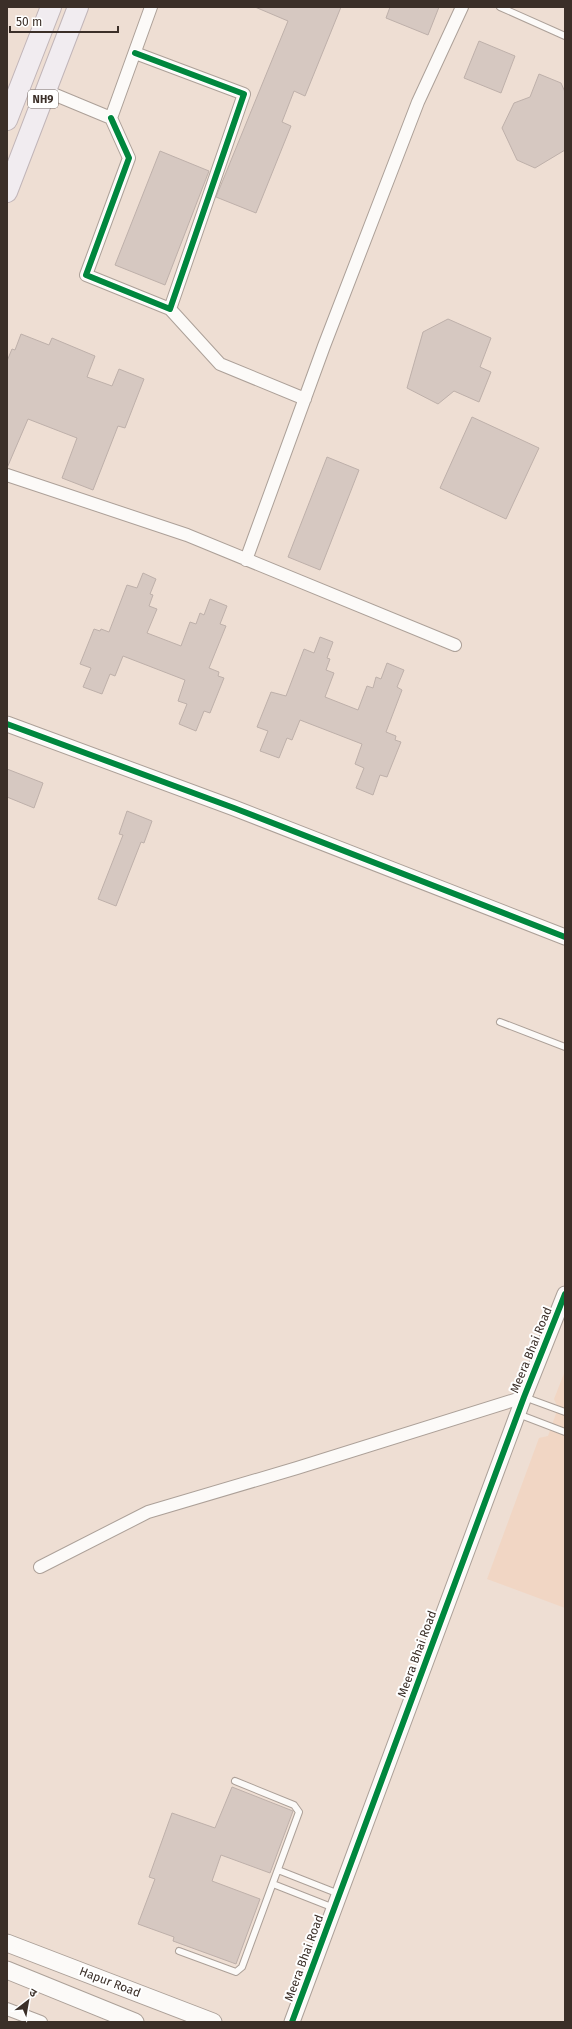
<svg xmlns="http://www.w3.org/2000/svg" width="572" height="2029" font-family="'Fira Sans','Noto Sans Devanagari',sans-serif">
<rect width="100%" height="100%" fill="#eeded3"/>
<!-- built -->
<path fill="#f1d6c4" d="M565 1371V1608L487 1579 539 1438 548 1436 558 1408 554 1399Z"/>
<!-- building -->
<path fill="#d6c8c1" stroke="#beb0aa" d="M255 7H341L305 96 294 91 282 122 291 126 256 213 216 197 288 21Z
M390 7H439L428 35 386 18Z
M479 41 515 56 501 93 464 78Z
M539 74 561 83 565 92V150L535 168 517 160 502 128 514 103 530 97Z
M160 151 209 171 165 285 115 265Z
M448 319 491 338 480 367 491 372 479 402 454 391 438 404 407 388 423 332Z
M21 334 49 345 52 338 95 356 87 377 112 386 119 369 144 379 125 428 118 426 93 490 62 478 77 438 28 419 7 468V361L12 349 15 350Z
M472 417 539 448 506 519 440 488Z
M327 457 359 470 320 570 288 557Z
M143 573 156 579 150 594 153 595 149 606 157 609 147 633 181 646 190 622 196 624 200 613 204 615 210 599 227 606 220 624 226 626 209 668 219 672 218 676 224 678 210 713 204 711 196 731 179 724 187 704 178 701 185 680 123 656 115 676 110 674 102 694 83 687 91 668 80 664 94 629 100 631 101 629 109 632 127 585 137 588Z
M320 637 333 642 327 658 330 659 326 670 334 673 325 697 358 710 367 686 373 688 376 677 381 679 387 663 404 670 397 687 402 690 386 732 396 736 395 740 401 742 387 777 380 775 373 795 356 788 364 768 355 764 362 744 300 720 292 740 287 738 279 758 260 751 268 731 257 727 271 692 286 696 304 649 314 653Z
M7 769 43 783 34 808 7 797Z
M127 811 152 821 144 843 141 842 116 906 98 899 123 835 119 834Z
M232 1787 293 1811 270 1873 221 1855 212 1881 260 1899 236 1964 173 1941 174 1937 138 1924 155 1879 149 1877 172 1813 215 1828Z"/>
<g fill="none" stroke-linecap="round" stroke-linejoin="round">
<!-- service casing -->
<g stroke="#aca098" stroke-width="8">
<path id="service" d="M500 7 565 36
M500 1022 565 1047
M524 1397 565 1412
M518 1414 565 1432
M278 1870 339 1894
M273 1884 334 1908
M179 1951 236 1972 242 1967 299 1812 294 1805 235 1781"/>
</g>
<!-- minor casing -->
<g stroke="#aca098" stroke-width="14">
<path id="minor" d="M46 91 111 118 151 7
M111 118 129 158 86 275 170 309 244 94 135 53
M170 309 220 364 305 399
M7 475 187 535 455 645
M246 560 324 346 418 102 462 7
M40 1567 148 1512 297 1468 524 1397
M7 2009 41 2022"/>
</g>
<!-- tertiary casing -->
<g stroke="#aca098" stroke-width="17">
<path id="tertiary" d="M7 724 234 808 565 937
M292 2022 524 1397 565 1294"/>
</g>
<!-- secondary casing -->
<g stroke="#aca098" stroke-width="19">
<path id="secondary" d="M7 1943 213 2022
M7 1970 135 2022"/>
</g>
<!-- trunk casing -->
<g stroke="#c1b5b8" stroke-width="22">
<path id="trunk" d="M7 120 51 7
M7 192 78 7"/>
</g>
<!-- service -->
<use href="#service" stroke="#fcfaf8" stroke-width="6"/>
<!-- minor -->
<use href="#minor" stroke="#fcfaf8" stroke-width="12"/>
<!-- tertiary -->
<use href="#tertiary" stroke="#fcfaf8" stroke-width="15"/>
<!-- secondary -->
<use href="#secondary" stroke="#fcfaf8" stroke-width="17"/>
<!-- trunk -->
<use href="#trunk" stroke="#f1ecf0" stroke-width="20"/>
<!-- cycleway casing -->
<g stroke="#fff" stroke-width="8">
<path id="cycleway" d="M111 118 129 158 86 275 170 309 244 94 135 53
M7 724 234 808 565 937
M292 2022 524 1397 565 1294"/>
</g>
<!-- cycleway -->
<use href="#cycleway" stroke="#00873e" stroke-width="6"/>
</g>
<g text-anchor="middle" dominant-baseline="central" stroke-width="4" stroke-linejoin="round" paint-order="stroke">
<!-- shield labels -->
<rect fill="#fff" stroke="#766d68" stroke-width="1" x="28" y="90" width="30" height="18" rx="3"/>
<g font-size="11" font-weight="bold" fill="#3b2f28">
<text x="43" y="99">NH9</text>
</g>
<!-- street labels -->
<g font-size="12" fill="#3b2f28" stroke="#fff">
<text transform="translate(531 1350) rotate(-68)">Meera Bhai Road</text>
<text transform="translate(417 1654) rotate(-70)">Meera Bhai Road</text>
<text transform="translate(304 1958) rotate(-70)">Meera Bhai Road</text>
<text transform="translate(110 1982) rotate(21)">Hapur Road</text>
</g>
</g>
<!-- border -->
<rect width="572" height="2029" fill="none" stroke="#3b2f28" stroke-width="16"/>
<!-- north arrow -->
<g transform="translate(28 2001) rotate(31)" stroke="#ffffff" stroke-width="3" paint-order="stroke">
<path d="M0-3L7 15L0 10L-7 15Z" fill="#3b2f28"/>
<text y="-6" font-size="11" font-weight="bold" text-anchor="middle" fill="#3b2f28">उ</text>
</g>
<!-- scale -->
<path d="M10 26v6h108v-6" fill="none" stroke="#3b2f28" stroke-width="2"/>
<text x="16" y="26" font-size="12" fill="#3b2f28" stroke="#ffffff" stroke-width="3" paint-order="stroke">50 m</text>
</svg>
